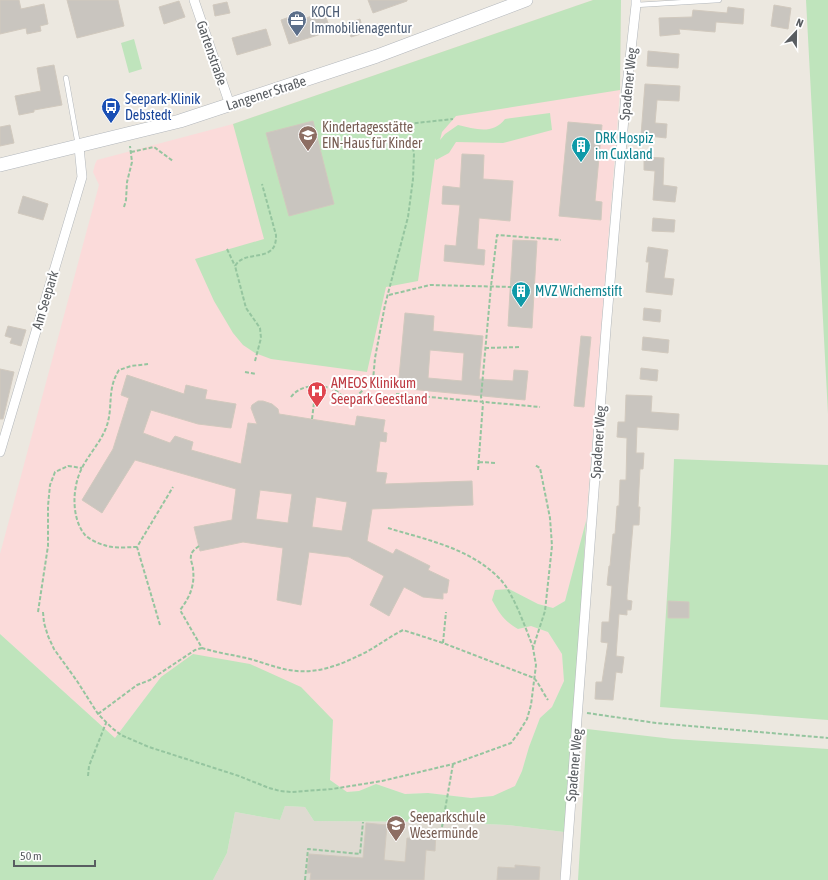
<svg xmlns="http://www.w3.org/2000/svg" width="828" height="880" font-family="'Asap Condensed',sans-serif">
<rect width="100%" height="100%" fill="#ece8e0"/>
<!-- education -->
<path fill="#dedad1" d="M285 806 305 807 314 821 441 822 507 825 564 832 560 880H213L227 853 235 812 280 820Z"/>
<!-- medical -->
<path fill="#fbdbda" d="M593 0H621L620 90 586 521 565 601 553 608 538 604 509 589 518 629 531 626 548 632 562 654 564 681 552 707 540 718 529 747 522 771 515 787 493 796 471 798 428 793 405 794 376 784 359 791 347 792 330 780 333 720 161 677 115 738 0 634V554L99 185 93 172 95 164 97 160 233 124Z"/>
<!-- green -->
<path fill="#bfe4bc" d="M593 0H621L620 90 456 116 442 132 440 140 445 134 458 125C475 129 493 135 505 119L550 113 552 130 503 143 456 142 449 153 436 160 435 158 418 281 386 287 367 372 271 359 255 353 243 345 233 333 214 301 195 259 264 239 233 124Z
M806 0H828V414Z
M134 39 142 69 129 73 121 43Z
M674 459 828 465V720L660 707 671 533Z
M586 521 576 700 564 832 507 825 441 822 314 821 305 807 285 806 280 820 235 812 227 853 213 880H0V634L115 738 161 677 193 654 250 664 301 687 333 720 330 780 347 792 359 791 376 784 405 794 428 793 471 798 493 796 515 786 522 771 529 747 540 718 552 707 564 681 562 654 548 632 531 626 518 629C503 620 500 614 492 600L495 590 509 589 538 604 553 608 565 601Z
M587 729 673 739 828 749V880H578Z"/>
<!-- building -->
<path fill="#c9c5bf" stroke="#d1c9be" fill-rule="evenodd" d="M0 0H19L21 9 44 4 48 24 40 26 41 31 27 34 26 28 0 34Z
M67 0H118L124 26 77 38Z
M368 0H407V1L373 13Z
M179 1 185 17 164 24 159 7Z
M227 2 230 13 215 16 213 5Z
M774 5 791 8 788 29 771 26Z
M728 7 744 9 743 24 716 22 715 32 679 29 680 34 660 36 659 18 692 17 693 10 727 13Z
M324 12 331 31 289 44 281 20 298 14 300 20Z
M360 19 364 33 351 37 346 24Z
M266 29 271 45 237 55 232 38Z
M648 51 679 54 678 68 647 66Z
M54 65 62 105 34 110V112L19 115 15 96 41 91 37 68Z
M645 84 680 86 679 101 657 100 655 123 667 124 666 138 641 135Z
M313 121 334 204 289 216 266 133Z
M568 122 602 125 595 201 602 202 601 220 559 216Z
M10 125 14 143 0 146V127Z
M462 154 484 155 483 179 513 181 510 221 479 218 477 249 485 250 484 265 444 261 445 245 456 246 460 205 442 204 443 186 460 188Z
M644 157 664 158 663 185 677 187 675 202 653 200 655 171 644 170Z
M23 196 48 204 43 220 18 213Z
M653 218 675 220 674 232 652 231Z
M513 240 537 241 532 328 508 326Z
M648 247 668 250 664 278 674 279 672 295 646 292 649 262H646Z
M644 308 661 310 660 322 643 320Z
M405 313 434 316 433 331 483 336 479 379 513 381 514 370 528 371 525 400 398 388ZM430 350 464 353 462 381 428 378Z
M8 326 26 330 21 346 10 343 12 338 5 336Z
M581 336 591 337 584 407 574 406Z
M643 337 669 340 668 353 642 350Z
M641 368 658 370 657 381 640 379Z
M0 369 14 372 3 419H0Z
M127 375 184 394 186 385 207 390 205 399 236 404 231 428 198 424 151 410 143 433 170 443 175 436 193 442 191 450 241 464 248 423 257 424 251 408 252 405 258 401H263L272 404 278 409 279 414 355 426 357 416 385 420 383 432 387 433 386 442 380 441 376 472 387 473 385 484 472 481 473 505 372 509 367 541 393 554 396 549 430 566 428 570 449 580 447 593H443V599L423 597 404 587 389 616 370 605 384 576 349 557 309 552 301 605 277 600 283 548 243 542 200 551 194 527 232 520 236 489 135 460 102 513 82 500 113 449 129 398 121 395ZM260 490 292 494 288 523 256 519ZM316 497 347 502 342 531 312 527Z
M626 395 652 396 651 412 679 414 678 430 637 427 636 453H644L643 469H640L638 507H640L639 525H633L627 595V600L632 601 631 610H627V615L619 614 616 656 624 657 622 673 616 672 613 700 595 699 596 682H602L608 643 601 642 602 622H609L612 586 607 585 609 566H610L613 534H615L617 506H619L620 480H626L627 438 617 437 618 422H625Z
M668 601 689 602V618H668Z
M366 823 387 825 384 860 405 862 407 838 419 839V834L427 835 428 830 436 831 435 851 426 850 424 880H310L311 873H307L309 854 363 858Z
M515 865 540 867 539 880H497L498 867 515 868Z"/>
<g fill="none" stroke-linecap="round" stroke-linejoin="round">
<!-- lane casing -->
<g stroke="#b3b7bb" stroke-width="5.5">
<path id="lane" d="M636 5 719 0
M66 78 78 145"/>
</g>
<!-- street casing -->
<g stroke="#b3b7bb" stroke-width="10">
<path id="street" d="M194 0 230 105
M0 452 82 177 79 147
M565 880 606 329 626 94 636 5V0"/>
</g>
<!-- secondary casing -->
<g stroke="#b2b6bb" stroke-width="14">
<path id="secondary" d="M0 165 180 121 377 56 526 0"/>
</g>
<!-- path -->
<path stroke="#95c59f" stroke-width="2" stroke-dasharray="4 2" stroke-linecap="butt" d="M131 152 154 147 173 161
M124 207 126 200 127 182 132 162 130 146
M227 249 235 266
M389 295 430 285 511 287
M485 348 521 347
M255 361 261 338 260 328 246 308 235 266C245 248 277 265 276 235L262 184
M245 372 256 374
M396 394 540 407
M291 397C301 383 326 383 339 393 343 396 346 401 348 405L373 380 375 358 385 305 408 217 413 179 414 153 407 124 453 119
M312 419 316 386
M479 462 497 463
M478 470 483 403 481 397 491 286 497 235 561 240
M388 528C427 540 470 548 500 579 514 594 525 627 533 647
M199 546C195 549 191 552 191 556 190 560 193 565 193 569 195 585 190 597 180 610L202 648C218 653 234 655 250 659 265 663 281 670 297 671 318 673 340 665 358 656 374 649 387 638 403 630L443 643 534 678C540 685 543 693 548 700
M137 547C127 547 114 549 104 545 99 544 89 539 85 535 71 518 72 487 82 468 89 454 100 443 106 428 114 407 106 391 119 370L131 366 148 364
M38 612 48 546V506L50 485 55 472 68 466 82 468
M43 612 44 623 48 636 54 649 77 681 98 714 112 728 121 735 149 747 239 776 269 788 280 791 292 792 332 789 382 781 453 764 511 743 519 732 527 719 531 705 536 665 533 648 545 611 552 546 550 518 540 468 535 465
M160 625 137 547 173 487
M443 643 446 612
M587 713 656 723 828 738
M98 714 137 685 150 680 195 650 202 648
M88 776 89 766 106 723
M442 827 453 764
M305 880 308 849 360 854 363 822"/>
<!-- lane -->
<use href="#lane" stroke="#fff" stroke-width="4.5"/>
<!-- street -->
<use href="#street" stroke="#fff" stroke-width="9"/>
<!-- secondary -->
<use href="#secondary" stroke="#fff" stroke-width="13"/>
</g>
<!-- icons -->
<defs>
<g id="office-pin" transform="scale(1)"><path d="M0 17L-7.5 6A9.5 9.5 0 1 1 7.5 6Z" fill="#5c6f8a" stroke="#fff"/><path d="M-6-3h4V-5.5h4V-3h4V5H-6ZM-1-4.5V-3h2v-1.5ZM-6 0V1H6V0Z" fill="#fff"/></g>
<g id="bus-pin" transform="scale(1)"><path d="M0 17L-7.5 6A9.5 9.5 0 1 1 7.5 6Z" fill="#1a4fb4" stroke="#fff"/><path d="M-5-6H5V4H4V6H2V4H-2V6H-4V4H-5ZM-3.5-4V0h7V-4ZM-3.5 1.2v1.5H-2V1.2ZM2 1.2v1.5H3.5V1.2Z" fill="#fff"/></g>
<g id="school-pin" transform="scale(1)"><path d="M0 17L-7.5 6A9.5 9.5 0 1 1 7.5 6Z" fill="#8d6e63" stroke="#fff"/><path d="M0-5L7-2L0 1L-7-2ZM-4 1L0 2.5L4 1V4Q0 6-4 4Z" fill="#fff"/></g>
<g id="building-pin" transform="scale(1)"><path d="M0 17L-7.5 6A9.5 9.5 0 1 1 7.5 6Z" fill="#0f9aa8" stroke="#fff"/><path d="M-4-6H4V6H1V3H-1V6H-4ZM-2.5-4.3h1.7v1.8h-1.7ZM.8-4.3h1.7v1.8H.8ZM-2.5-1h1.7V.8h-1.7ZM.8-1h1.7V.8H.8Z" fill="#fff"/></g>
<g id="hospital-pin" transform="scale(1)"><path d="M0 17L-7.5 6A9.5 9.5 0 1 1 7.5 6Z" fill="#e0444e" stroke="#fff"/><path d="M-5-5h3v3.5h4V-5h3V5h-3V1.5h-4V5h-3Z" fill="#fff"/></g>
</defs>
<g fill-rule="evenodd">
<use href="#office-pin" x="297" y="20"/>
<use href="#bus-pin" x="111" y="107"/>
<use href="#school-pin" x="308" y="135"/>
<use href="#building-pin" x="581" y="146"/>
<use href="#building-pin" x="521" y="291"/>
<use href="#hospital-pin" x="317" y="391"/>
<use href="#school-pin" x="396" y="825"/>
</g>
<g text-anchor="middle" dominant-baseline="central" stroke-width="4" stroke-linejoin="round" paint-order="stroke">
<!-- service labels -->
<g font-size="14" fill="#4e5e75" stroke="#fff" text-anchor="start">
<text x="311" y="12">KOCH<tspan x="311" dy="16">Immobilienagentur</tspan></text>
</g>
<!-- street labels -->
<g font-size="14" fill="#595d61" stroke="#fff">
<text transform="translate(212 53) rotate(71)">Gartenstraße</text>
<text transform="translate(628 84) rotate(-84)">Spadener Weg</text>
<text transform="translate(266 93) rotate(-18)">Langener Straße</text>
<text transform="translate(45 300) rotate(-73)">Am Seepark</text>
<text transform="translate(598 442) rotate(-86)">Spadener Weg</text>
<text transform="translate(574 765) rotate(-85)">Spadener Weg</text>
</g>
<!-- transit labels -->
<g font-size="14" fill="#164399" stroke="#fff" text-anchor="start">
<text x="125" y="99">Seepark-Klinik<tspan x="125" dy="16">Debstedt</tspan></text>
</g>
<!-- education labels -->
<g font-size="14" fill="#785e54" stroke="#fff" text-anchor="start">
<text x="322" y="127">Kindertagesstätte<tspan x="322" dy="16">EIN-Haus für Kinder</tspan></text>
<text x="410" y="817">Seeparkschule<tspan x="410" dy="16">Wesermünde</tspan></text>
</g>
<!-- culture labels -->
<g font-size="14" fill="#0d838f" stroke="#fff" text-anchor="start">
<text x="595" y="138">DRK Hospiz<tspan x="595" dy="16">im Cuxland</tspan></text>
<text x="535" y="291">MVZ Wichernstift</text>
</g>
<!-- health labels -->
<g font-size="14" fill="#be3a42" stroke="#fff" text-anchor="start">
<text x="331" y="383">AMEOS Klinikum<tspan x="331" dy="16">Seepark Geestland</tspan></text>
</g>
</g>
<!-- north arrow -->
<g transform="translate(796 32) rotate(22)" stroke="#ffffff" stroke-width="3" paint-order="stroke">
<path d="M0-3L7 15L0 10L-7 15Z" fill="#595d61"/>
<text y="-6" font-size="11" font-weight="bold" text-anchor="middle" fill="#595d61">N</text>
</g>
<!-- scale -->
<path d="M14 860v6h81v-6" fill="none" stroke="#595d61" stroke-width="2"/>
<text x="20" y="860" font-size="12" fill="#595d61" stroke="#ffffff" stroke-width="3" paint-order="stroke">50 m</text>
</svg>
